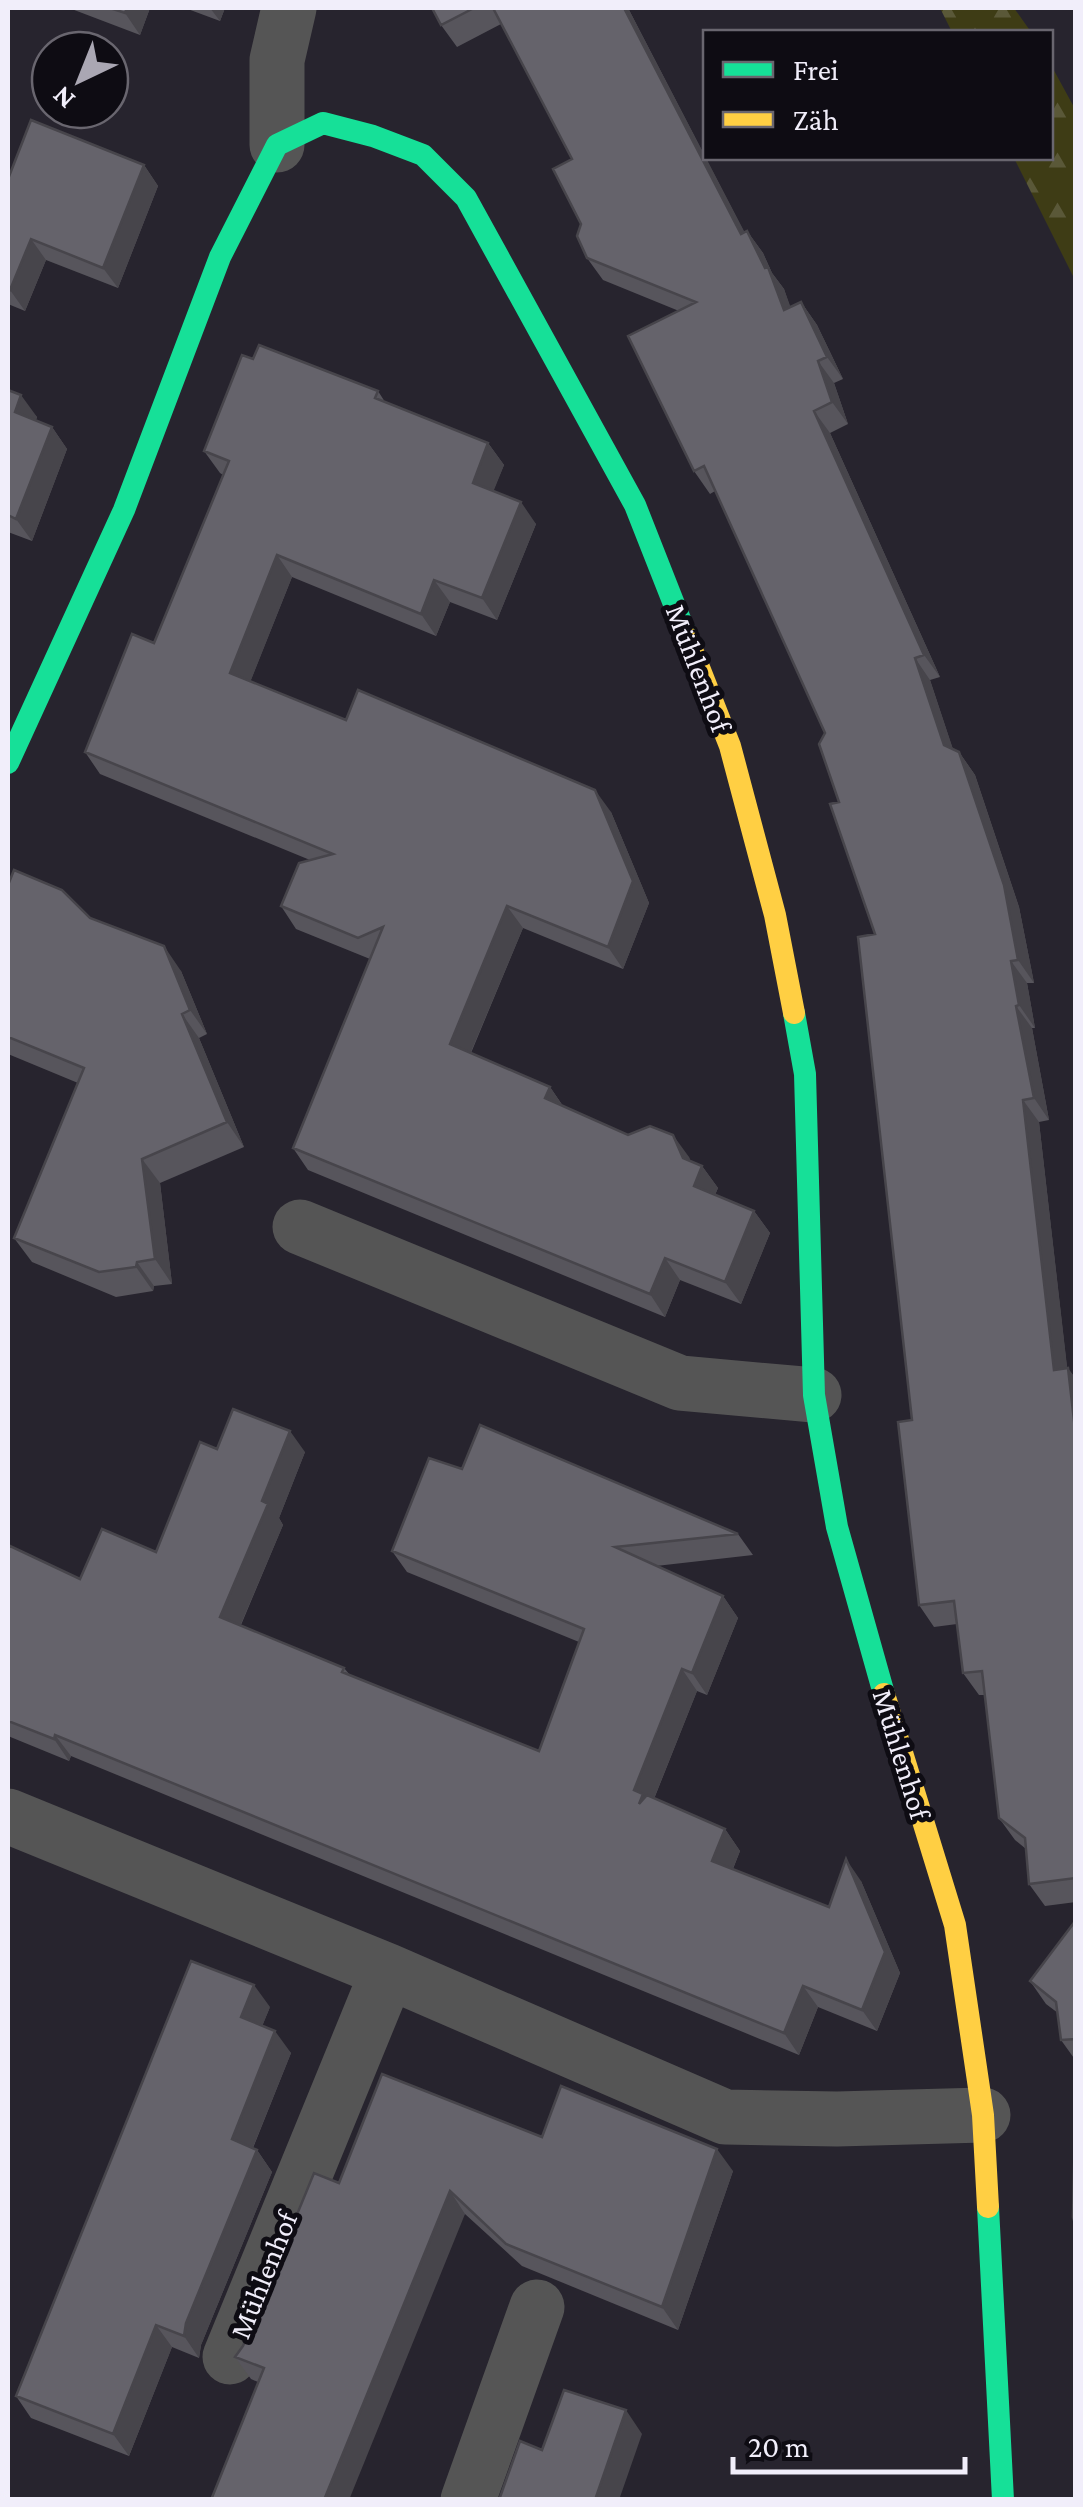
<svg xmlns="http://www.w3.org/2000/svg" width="1083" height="2507" font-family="'Crimson Pro',serif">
<defs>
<pattern id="forest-firs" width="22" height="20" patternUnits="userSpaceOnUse" patternTransform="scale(2.5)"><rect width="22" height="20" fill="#3e3c15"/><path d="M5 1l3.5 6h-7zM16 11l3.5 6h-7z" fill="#5a5838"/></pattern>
</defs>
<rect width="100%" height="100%" fill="#27242e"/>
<!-- forest -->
<path fill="url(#forest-firs)" d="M940 8H1014L1031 32H952Z
M1051 65 1075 109V280L1014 158H1050Z"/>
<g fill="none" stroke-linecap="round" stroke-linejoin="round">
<!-- street -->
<path stroke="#555" stroke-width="55" d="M277 145V60L289 8
M300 1227 680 1383 814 1395
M8 1816 388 1971 725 2117 837 2119 983 2115
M230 2357 388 1971
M468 2500 537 2307"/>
<!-- fast -->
<path stroke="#16e098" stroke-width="22" d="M8 763 124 510 220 257 277 145 323 123 373 136 423 155 466 198 635 505 687 637
M794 1013 805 1074 814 1395 837 1527 884 1694
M988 2207 1003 2500"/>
<!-- slow -->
<path stroke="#ffcf43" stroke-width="22" d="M687 637 730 746 775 915 794 1013
M884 1694 955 1925 983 2115 988 2207"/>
</g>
<!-- wall -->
<path fill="#57555c" d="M69 8H150L140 35Z
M185 8H225L220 21Z
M432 8H628L744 232 747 231 763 253 772 273 784 289 790 307 801 302 817 325 843 379 834 383 848 424 830 433 940 677 930 680 953 750 959 752 975 775 1019 907 1034 983H1027L1035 1028H1032L1049 1120 1039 1122 1067 1368 1076 1379V1902L1045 1906 1029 1884 1026 1849 1015 1840 999 1818 985 1695H979L963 1673 957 1624 934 1627 919 1605 912 1420 875 934 839 802 825 733 715 491 710 494 694 471 679 311 603 280 587 258 572 159 501 24 457 47 441 25Z
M144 165 158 186 118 288 46 260 25 311 8 304V179Z
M253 359 378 391 385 402 488 443 504 465 493 491 536 524 497 620 450 602 436 636 292 577 250 682 346 720 611 812 649 903 623 969 523 928 471 1053 550 1087 563 1106 628 1135 689 1157 690 1161 702 1166 718 1188 715 1195 754 1211 770 1233 741 1304 680 1280 665 1317 308 1170 293 1148 370 959 296 929 281 906 310 860 100 774 85 752 154 643 223 475 220 473 204 451Z
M8 390 37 417 36 420 52 427 67 449 32 541 8 532Z
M8 885 90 918 181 971 207 1034 199 1038 244 1147 160 1183 172 1284 154 1286 153 1291 116 1297 32 1262 14 1238 78 1083 8 1054Z
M217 1449 305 1452 279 1518 283 1525 241 1625 344 1668 350 1675 539 1751 579 1642 407 1572 392 1551 462 1469 738 1534 753 1555 656 1566 723 1596 738 1618 707 1695 697 1691 654 1799 725 1829 740 1851 733 1869 829 1907 861 1881 900 1973 877 2031 818 2007 799 2055 71 1756 69 1761 8 1736V1545L80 1579 156 1552Z
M1076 1920V2061L1061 2040 1058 2013 1046 2004 1030 1981Z
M270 2007 262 2026 291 2053 253 2148 257 2150 272 2172 201 2345 199 2358 172 2347 129 2456 31 2418 16 2396Z
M542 2137 733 2171 678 2330 522 2266 465 2214 258 2382 251 2379 235 2357 243 2346 339 2183Z"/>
<!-- shaded-wall -->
<path fill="#47454b" d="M127 8H150L140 35 125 13Z
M210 8H225L220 21Z
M624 8H628L757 256 741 234Z
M144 165 158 186 118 288 103 268Z
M747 231 763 253 772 273 784 289 800 333 784 310Z
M31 239 46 260 25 311 10 290Z
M801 302 817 325 843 379 827 357Z
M818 361 834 383 848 424 832 402Z
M21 395 37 417 30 434 15 412Z
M814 411 830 433 940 677 924 655Z
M52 427 67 449 32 541 16 519Z
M488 443 504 465 488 505 473 483Z
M521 502 536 524 497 620 482 598Z
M277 555 292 577 245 695 230 673Z
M434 580 450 602 436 636 421 614Z
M915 658 930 680 959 767 944 745Z
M959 752 975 775 1019 907 1034 983 1018 960Z
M595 790 611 812 649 903 623 969 608 947Z
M507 906 523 928 465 1066 450 1044Z
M164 946 181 971 207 1034 190 1010Z
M1011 961 1027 983 1035 1028 1019 1005Z
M1016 1006 1032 1028 1049 1120 1034 1098Z
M182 1014 199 1038 244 1147 227 1122Z
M550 1087 565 1109 545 1098Z
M1023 1100 1039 1122 1070 1392 1054 1370Z
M673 1135 689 1157 697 1178 702 1166 718 1188 709 1208 694 1186Z
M142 1159 160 1183 172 1284 155 1259Z
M754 1211 770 1233 741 1304 725 1282Z
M665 1258 680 1280 665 1317 650 1294Z
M137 1262 154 1286 153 1291 136 1267Z
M1068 1368 1076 1379V1438Z
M290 1431 305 1452 279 1518 283 1525 235 1638 220 1617 262 1501Z
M723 1596 738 1618 707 1695 692 1673Z
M682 1669 697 1691 651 1806 654 1825 634 1790Z
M55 1735 71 1756 69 1761 54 1739Z
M725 1829 740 1851 727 1883 712 1861Z
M846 1859 861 1881 900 1973 877 2031 862 2010Z
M254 1985 270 2007 257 2039 241 2017Z
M803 1986 818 2007 799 2055 784 2033Z
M275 2031 291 2053 247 2162 232 2139Z
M717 2149 733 2171 678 2330 662 2307Z
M257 2150 272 2172 201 2345 199 2358 184 2336 186 2323Z
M450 2191 465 2214 349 2500H324Z
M156 2325 172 2347 129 2456 113 2434Z
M626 2410 642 2434 619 2500H595Z"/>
<!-- building -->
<path fill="#65636b" stroke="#47454b" stroke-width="2.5" d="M110 8H127L125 13Z
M432 8H474L441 25Z
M493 8H624L741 234 747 231 765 268 768 267 784 310 801 302 827 357 818 361 832 402 814 411 924 655 915 658 944 745 959 752 1004 885 1018 960 1011 961 1019 1005 1016 1006 1034 1098 1023 1100 1054 1370 1068 1368 1076 1438V1878L1029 1884 1025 1838 999 1818 982 1671 963 1673 954 1601 919 1605 898 1422 912 1420 858 937 875 934 830 804 839 802 819 744 825 733 704 466 694 471 628 336 696 302 587 258 577 236 581 224 553 169 572 159Z
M31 120 144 165 103 268 31 239 10 290 8 289V179Z
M259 345 378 391 375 398 488 443 473 483 521 502 482 598 434 580 421 614 277 555 230 673 346 720 358 690 595 790 633 881 608 947 507 906 450 1044 550 1087 545 1098 628 1135 650 1126 673 1135 683 1158 702 1166 694 1186 754 1211 725 1282 665 1258 650 1294 293 1148 383 927 358 938 281 906 299 863 333 854 85 752 132 634 154 643 229 461 204 451 242 355 253 359Z
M8 390 21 395 15 412 52 427 16 519 8 515Z
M14 870 62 890 90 918 164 946 190 1010 182 1014 227 1122 142 1159 155 1259 137 1262 136 1267 99 1272 14 1238 84 1068 8 1037V885Z
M233 1409 290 1431 262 1501 268 1504 220 1617 344 1668 342 1672 539 1751 584 1629 392 1551 429 1458 462 1469 480 1425 738 1534 615 1547 723 1596 692 1673 682 1669 634 1790 643 1794 639 1804 647 1795 725 1829 712 1861 829 1907 846 1859 885 1952 862 2010 803 1986 784 2033 55 1735 54 1739 8 1721V1545L80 1579 102 1529 156 1552 200 1442 217 1449Z
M1076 1920V2039L1061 2040 1056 2002 1030 1981Z
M191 1961 254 1985 241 2017 275 2031 232 2139 257 2150 186 2323 184 2336 156 2325 113 2434 16 2396Z
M382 2074 542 2137 561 2086 717 2149 662 2307 506 2244 450 2191 324 2500H211L264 2368 235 2357 243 2346 314 2173 339 2183Z
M1076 2083V2227L1073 2217Z
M564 2390 626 2410 595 2500H499L520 2441 542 2450Z"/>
<g text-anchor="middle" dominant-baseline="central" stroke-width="10" stroke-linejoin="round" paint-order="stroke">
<!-- street labels -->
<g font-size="30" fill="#f1eefa" stroke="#0e0c13">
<text transform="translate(699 668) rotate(69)">Mühlenhof</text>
<text transform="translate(902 1754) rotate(73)">Mühlenhof</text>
<text transform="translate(263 2275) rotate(-68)">Mühlenhof</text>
</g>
</g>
<!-- border -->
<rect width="1083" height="2507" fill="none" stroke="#f1eefa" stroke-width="20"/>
<!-- legend -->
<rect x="703" y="30" width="350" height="130" fill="#0e0c13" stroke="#69666f" stroke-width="2.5"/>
<rect x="723" y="62" width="50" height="15" fill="#16e098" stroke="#69666f" stroke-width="2.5"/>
<text x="793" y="80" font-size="30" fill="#f1eefa">Frei</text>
<rect x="723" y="112" width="50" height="15" fill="#ffcf43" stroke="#69666f" stroke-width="2.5"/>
<text x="793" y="130" font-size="30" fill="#f1eefa">Zäh</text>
<!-- north arrow -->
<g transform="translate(80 80) rotate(223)"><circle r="48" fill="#0e0c13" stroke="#69666f" stroke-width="2.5"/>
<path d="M0-8L18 38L0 25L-18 38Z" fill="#aaa7b3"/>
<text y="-15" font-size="28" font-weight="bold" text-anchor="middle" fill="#f1eefa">N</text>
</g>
<!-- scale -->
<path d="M733 2457v15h232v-15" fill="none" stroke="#f1eefa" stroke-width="5"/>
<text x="748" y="2457" font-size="30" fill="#f1eefa" stroke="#0e0c13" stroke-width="8" paint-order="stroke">20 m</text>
</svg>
